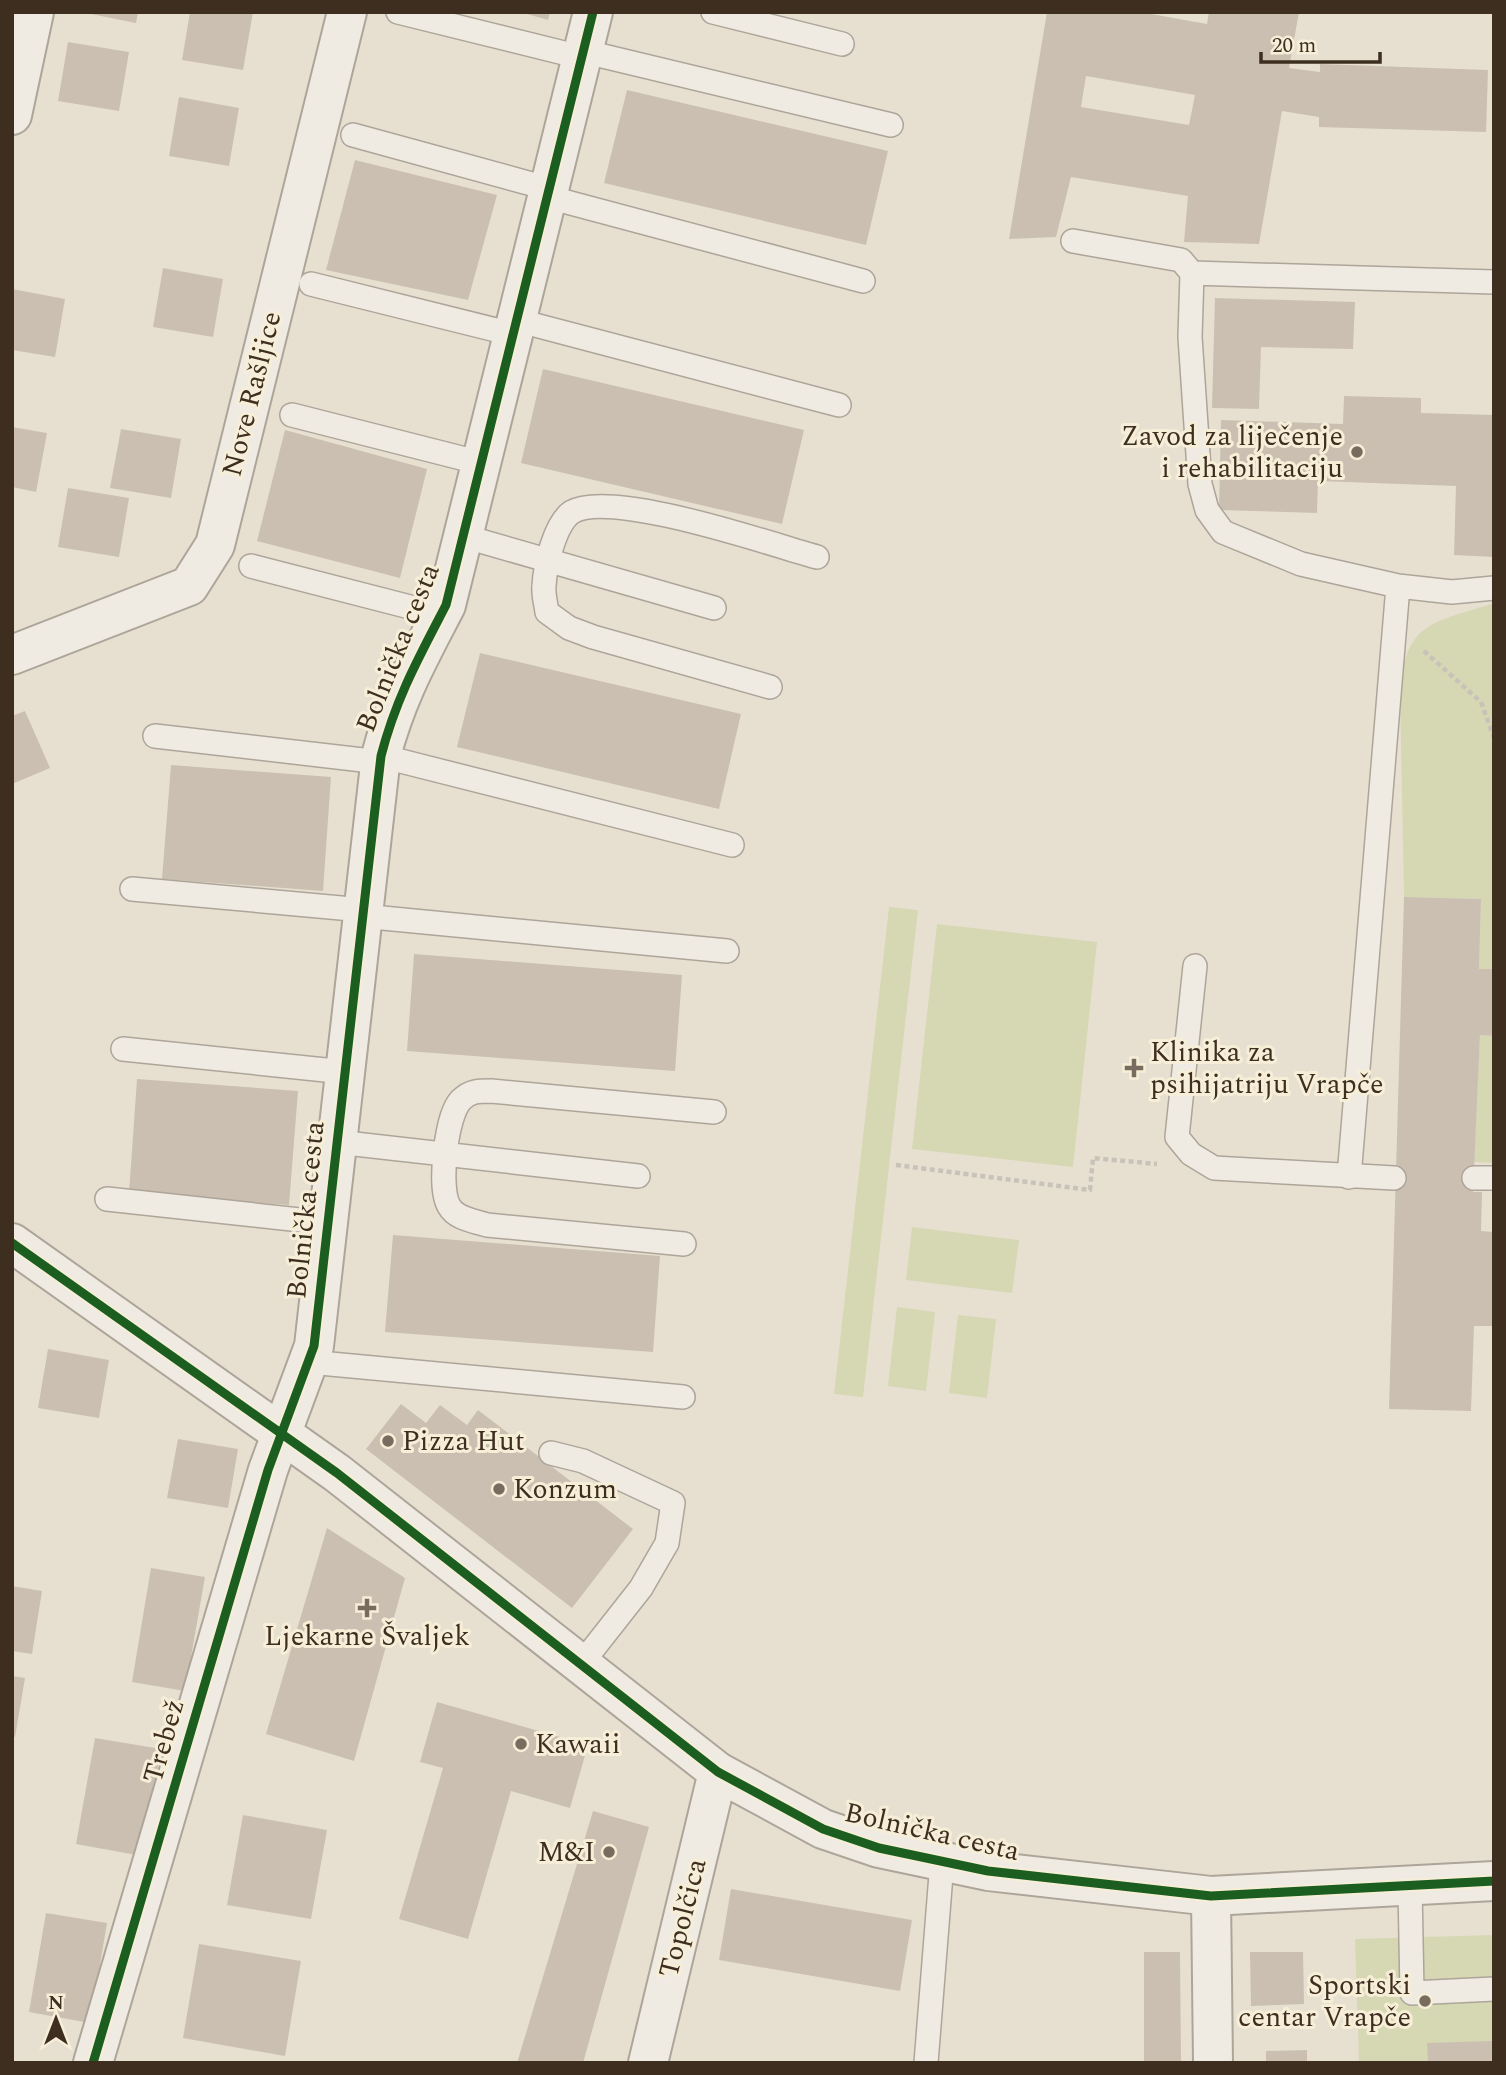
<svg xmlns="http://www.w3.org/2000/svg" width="1506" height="2075" font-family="Spectral,serif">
<rect width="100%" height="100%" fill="#e7e0d1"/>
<!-- green -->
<path fill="#d6d7b3" d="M1494 603V969H1479L1481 899 1404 897 1400 691C1406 620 1434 623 1494 603Z
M889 907 918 910 863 1397 834 1394Z
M937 924 1097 942 1073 1167 912 1149Z
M1480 1035 1494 1036V1163L1474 1162Z
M912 1227 1019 1240 1012 1293 906 1280Z
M897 1307 935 1312 926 1391 888 1386Z
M958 1315 996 1319 987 1398 949 1393Z
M1494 1935V2063H1359L1355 1939Z"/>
<!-- building -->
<path fill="#cbbfb2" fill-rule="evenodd" d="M81 12H138L136 23Z
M190 12H253L243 70 182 60Z
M520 12H550L548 20Z
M1047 12H1140L1207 24 1209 12H1299L1289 68 1320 72V64L1488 70 1486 132 1319 127V117L1282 111 1259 244 1184 242 1188 196 1071 177 1056 237 1009 239ZM1086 76 1195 95 1189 125 1081 107Z
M68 42 129 52 119 111 58 101Z
M627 90 888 151 866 245 604 183Z
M179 97 239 108 229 166 169 156Z
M355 160 497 195 468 300 326 270Z
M163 268 223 279 213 337 153 327Z
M12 289 65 299 55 357 12 350Z
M1215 298 1355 302 1353 349 1261 347 1259 409 1212 408Z
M543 369 804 430 782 524 521 463Z
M1344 396 1421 398V413L1494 415V557L1454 555 1456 486 1318 481 1317 513 1219 510 1221 420 1343 424Z
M12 427 47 433 36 492 12 487Z
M121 429 181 439 171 498 110 488Z
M285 430 427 469 400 578 257 541Z
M68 488 129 498 119 557 58 547Z
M480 653 741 714 719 809 457 747Z
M25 711 50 768 12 784V716Z
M171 765 331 777 323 891 162 879Z
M1404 897 1481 899 1479 969H1494V1036L1480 1035 1473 1192H1482L1481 1231 1494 1232V1326H1474L1471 1411 1389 1409Z
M414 954 682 975 675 1071 407 1051Z
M137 1079 298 1091 289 1205 129 1193Z
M393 1235 660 1256 653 1352 385 1332Z
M48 1349 109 1360 99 1418 38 1408Z
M401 1404 426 1423 440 1405 467 1425 478 1410 633 1529 572 1608 366 1449Z
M178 1439 238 1449 228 1508 167 1498Z
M327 1528 405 1578 354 1761 266 1734Z
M151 1568 205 1577 185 1691 132 1682Z
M12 1586 42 1591 32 1654 12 1651Z
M12 1676 25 1678 15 1737 12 1736Z
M437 1702 588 1745 570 1808 511 1791 468 1939 399 1919 443 1768 420 1762Z
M95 1738 161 1749 142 1856 76 1844Z
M593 1811 649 1827 583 2063H517Z
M243 1815 327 1830 311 1919 227 1905Z
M731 1889 912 1920 900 1991 719 1960Z
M46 1913 107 1923 90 2023 29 2012Z
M199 1944 301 1961 285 2056 183 2038Z
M1144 1952H1180L1181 2063H1144Z
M1250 1952H1303L1304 2004 1251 2006Z
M1494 2041V2063H1428L1427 2043Z
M1307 2050V2063H1266V2051Z"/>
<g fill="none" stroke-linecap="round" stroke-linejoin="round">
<!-- service casing -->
<g stroke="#ada599" stroke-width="26">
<path id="service" d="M398 12 580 57
M713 12 842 44
M582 51 891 125
M353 135 550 189
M548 197 863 281
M1073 241 1181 260 1192 273
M1494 282 1192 273 1190 337 1200 484 1207 510 1223 532 1301 564 1398 586 1452 592 1494 588
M311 284 512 334
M516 320 839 405
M292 415 481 463
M463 536 714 608
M251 566 441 615
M770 687 593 637 569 628 547 612C546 604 543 594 544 586 545 566 555 523 572 512 611 489 770 544 817 557
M155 736 380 762
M381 756 732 845
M132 889 363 910
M362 916 727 951
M1195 966 1177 1137 1191 1154 1214 1168 1394 1178
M123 1049 345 1072
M337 1142 638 1176
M1349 1177 1398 586
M1474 1178H1494
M107 1199 328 1223
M684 1244 487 1225C475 1221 456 1219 449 1206 438 1188 446 1115 461 1100 470 1091 478 1091 491 1091L714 1112
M309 1362 683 1397
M551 1453 583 1461 673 1503 667 1543 641 1588 582 1663
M1410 1887 1412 1993 1494 1989
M926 2063 942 1862"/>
</g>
<!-- minor casing -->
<g stroke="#ada599" stroke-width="42">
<path id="minor" d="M12 115 34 12
M12 655 189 586 215 545 347 12
M1211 1896 1213 2063
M93 2063 268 1470 314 1346 381 756C396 698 419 657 446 605L593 12
M648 2063 718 1772"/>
</g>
<!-- tertiary casing -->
<g stroke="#ada599" stroke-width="42">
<path id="tertiary" d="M12 1243 337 1473 718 1772 823 1829 879 1848 988 1871 1211 1896 1494 1881"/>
</g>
<!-- path -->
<path stroke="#c8c2b9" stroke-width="4.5" stroke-dasharray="5 3.5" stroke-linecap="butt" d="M1424 651 1481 702 1494 738
M896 1165 1090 1190 1093 1158 1157 1164"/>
<!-- service -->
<use href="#service" stroke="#efebe3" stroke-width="23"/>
<!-- minor -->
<use href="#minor" stroke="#efebe3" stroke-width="38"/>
<!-- tertiary -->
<use href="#tertiary" stroke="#efebe3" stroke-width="38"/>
<!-- cycleway casing -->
<g stroke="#f7eed8" stroke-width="13">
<path id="cycleway" d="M12 1243 337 1473 718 1772 823 1829 879 1848 988 1871 1211 1896 1494 1881
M93 2063 268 1470 314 1346 381 756C396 698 419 657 446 605L593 12"/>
</g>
<!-- cycleway -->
<use href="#cycleway" stroke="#1b5e20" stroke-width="9"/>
</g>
<!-- markers -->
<g fill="#786c5e" stroke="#f7eed8" stroke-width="2.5">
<circle cx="1357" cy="452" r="7"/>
<path d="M1130.5 1057.5h7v7h7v7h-7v7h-7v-7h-7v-7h7z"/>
<circle cx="388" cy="1441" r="7"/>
<circle cx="499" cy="1489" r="7"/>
<path d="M363.5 1597.5h7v7h7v7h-7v7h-7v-7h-7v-7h7z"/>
<circle cx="521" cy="1744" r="7"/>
<circle cx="609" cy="1852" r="7"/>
<circle cx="1425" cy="2001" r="7"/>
</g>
<g text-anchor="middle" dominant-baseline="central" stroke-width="6" stroke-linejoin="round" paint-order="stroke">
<!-- street labels -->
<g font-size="28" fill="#3d2e20" stroke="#f7eed8">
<text transform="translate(252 394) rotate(-76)">Nove Rašljice</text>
<text transform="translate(398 648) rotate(-68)">Bolnička cesta</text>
<text transform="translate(306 1210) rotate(-84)">Bolnička cesta</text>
<text transform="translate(164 1741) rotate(-74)">Trebež</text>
<text transform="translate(932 1832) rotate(13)">Bolnička cesta</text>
<text transform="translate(683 1918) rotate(-76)">Topolčica</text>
</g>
<!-- poi labels -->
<g font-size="28" fill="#3d2e20" stroke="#f7eed8" text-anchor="start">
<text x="1343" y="436" text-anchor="end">Zavod za liječenje<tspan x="1343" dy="32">i rehabilitaciju</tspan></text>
<text x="1150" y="1052">Klinika za<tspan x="1150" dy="32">psihijatriju Vrapče</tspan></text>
<text x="402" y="1441">Pizza Hut</text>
<text x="513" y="1489">Konzum</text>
<text x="367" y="1636" text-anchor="middle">Ljekarne Švaljek</text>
<text x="535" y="1744">Kawaii</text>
<text x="595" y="1852" text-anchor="end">M&amp;I</text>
<text x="1411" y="1985" text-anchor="end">Sportski<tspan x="1411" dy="32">centar Vrapče</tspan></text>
</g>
</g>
<!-- border -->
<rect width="1506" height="2075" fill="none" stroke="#3d2e20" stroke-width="28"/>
<!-- north arrow -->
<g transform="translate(56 2019)" stroke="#f7eed8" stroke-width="5" paint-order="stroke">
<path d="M0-5L12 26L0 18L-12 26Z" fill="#3d2e20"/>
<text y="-10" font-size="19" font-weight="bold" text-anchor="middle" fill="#3d2e20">N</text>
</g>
<!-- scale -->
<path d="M1261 52v10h119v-10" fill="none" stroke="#3d2e20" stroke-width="3.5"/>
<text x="1272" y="52" font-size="21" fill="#3d2e20" stroke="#f7eed8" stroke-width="5" paint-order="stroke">20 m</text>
</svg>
